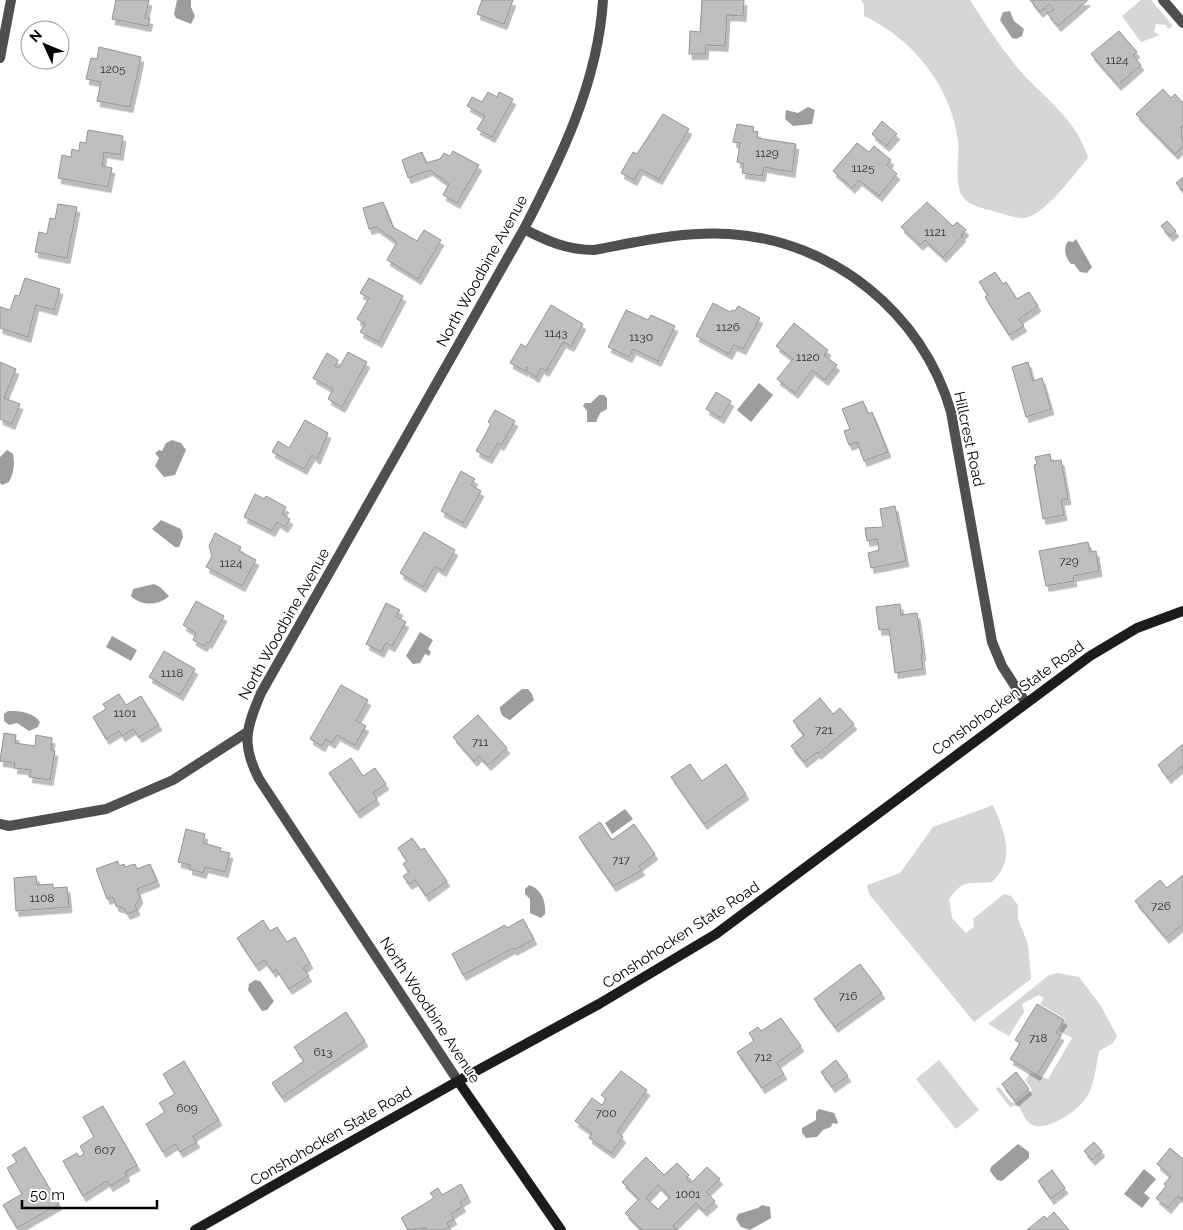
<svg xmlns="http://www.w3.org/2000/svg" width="1183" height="1230" font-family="Raleway,sans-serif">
<defs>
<filter id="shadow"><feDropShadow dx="3" dy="5.5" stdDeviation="0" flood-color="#0004"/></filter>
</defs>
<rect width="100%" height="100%" fill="#fff"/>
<!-- green -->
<path fill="#d6d6d6" d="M861 0H970C984 22 999 45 1016 66 1041 96 1077 118 1088 158 1075 173 1043 218 1023 218 1013 218 1000 213 990 210 979 208 966 204 961 194 954 177 960 158 958 141 951 86 913 39 864 16V5Z
M1141 0H1151L1173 26 1168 29 1166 25 1156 24 1154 32 1160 35 1141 42 1122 16Z
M993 805C1004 831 1017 858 992 882 969 885 965 877 949 899L952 918 966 933 974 927 973 919 1004 894 1011 896 1018 905V919L1028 944 1031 979 974 1022 869 894 867 885 900 873 933 827Z
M1058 973 1079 977 1101 1006 1117 1036 1113 1043 1099 1051C1096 1066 1095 1081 1088 1095 1082 1108 1048 1132 1033 1125 1024 1121 1023 1112 1018 1105L1010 1107 996 1089 999 1087 1011 1102 1015 1103 1032 1090 1025 1080 1031 1073 1048 1079 1072 1038 1059 1031 1065 1019 1040 1004 1044 998 1039 995 1022 1004 1024 1012 1009 1036 988 1024 1049 975Z
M939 1060 979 1110 956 1129 916 1079Z"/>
<!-- water -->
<path fill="#9d9d9d" d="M177 0H191V7L195 16 191 24 176 18 174 14Z
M1010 11 1014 21 1024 29 1022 36 1016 39 1012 38 1000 20 1003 12Z
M808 107 815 110 812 124 793 126 785 119 786 110 798 113Z
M1076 239 1092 267 1087 273 1080 272 1074 264H1071C1065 257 1063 249 1068 241L1073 242Z
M759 383 773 395 751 422 737 410Z
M599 395H604L607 398V409L600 413 596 422H587V411L583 406 585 403H591Z
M172 440 181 443 186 450 175 475 164 477 155 466 159 458 155 453 159 450 162 451 166 443Z
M7 450 13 454C15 465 14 472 9 482L2 485 0 483V457Z
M161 520 181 529 183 537 179 547H175L152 529Z
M154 584 160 587 169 596C159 606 140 606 131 596L133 589Z
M420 632 433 640 428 649 431 652 429 656 425 654 420 663 413 664 406 656Z
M112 636 137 650 131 661 106 647Z
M522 689H528L532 694 534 700 510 720C503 717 500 715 500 707Z
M8 711C20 711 33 712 40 722L38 727 29 731 17 723 9 725 4 721V714Z
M625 809 633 819 612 834 605 823Z
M529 885C542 889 546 902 545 914L541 918 530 913V899L525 894V889Z
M255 980 260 981 274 1001 267 1010 262 1011 248 990 249 984Z
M819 1109 834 1113 838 1122 837 1124 833 1123 831 1127 823 1130 817 1137 806 1138 802 1133V1128L816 1120V1112Z
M1018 1144 1029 1152V1158L1002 1181 997 1180 990 1171 991 1167Z
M1144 1169 1156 1179 1144 1193 1150 1198 1142 1208 1124 1194Z
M762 1205 770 1207 771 1218 750 1230 741 1227 736 1219 738 1214 758 1208Z"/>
<!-- building -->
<path fill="#bfbfbf" stroke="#939393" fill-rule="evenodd" filter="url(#shadow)" d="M116 0H149L145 18 150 19 148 26 112 19Z
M482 0H513L504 24 477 14Z
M702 0H744L743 16 727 15 725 46 706 45 705 54H689L690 31 700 32Z
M1030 0H1087V1L1058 26 1047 13 1054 10 1049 4 1040 12Z
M1119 31 1137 52 1133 55 1141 65 1118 85 1091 54Z
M99 47 141 57 130 107 97 101 101 82 86 79 91 58 97 59Z
M1163 89 1171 98 1175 94 1183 103V125L1181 127 1183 146 1175 154 1136 114Z
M488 92 497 97 499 92 513 99 492 137 477 129 485 116 467 106 472 97 482 102Z
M663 114 689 129 659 179 640 169 634 180 621 173 633 152 637 154Z
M882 121 897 134 886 146 872 134Z
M737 124 754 127 753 131 758 132 757 138 796 144 792 172 764 167 762 176 742 173 744 164 737 162 740 143 733 142Z
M88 130 123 136 120 155 104 152 102 166 112 168 108 187 58 178 62 155 71 157 72 149 79 151 80 142 86 143Z
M857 143 869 152 874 146 891 160 887 165 897 174 879 196 859 180 852 188 833 171Z
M453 151 479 165 457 203 443 195 449 184 430 170 408 178 402 160 422 152 426 163 440 159 444 153 450 156Z
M1183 177V191L1176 183Z
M383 202 393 227 417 241 424 230 441 240 418 279 387 260 397 242 376 227 369 229 363 208Z
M927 202 953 226 957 222 966 230 961 235 963 236 943 257 925 240 920 245 901 227Z
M58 204 77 207 67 258 35 252 39 232 47 234 50 218 55 219Z
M1167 221 1176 231 1170 236 1161 226Z
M995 272 1003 284 1006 282 1017 299 1029 292 1038 306 1019 319 1024 326 1009 335 985 297 988 295 979 282Z
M25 278 60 289 54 310 36 305 28 337 0 328V307L10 310 15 295 19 296Z
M369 278 403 296 379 342 360 332 365 324 357 319 369 298 360 293Z
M713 303 730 312 732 310 735 311 738 306 760 318 743 349 734 345 729 354 696 336Z
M551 305 583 324 571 346 563 342 546 371 541 368 536 377 526 371 528 368 526 367 525 371 510 363 521 344 526 347Z
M626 310 648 320 651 315 675 326 658 361 633 349 629 357 608 347Z
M794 323 828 350 824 355 837 365 825 380 812 370 795 393 777 379 793 359 776 346Z
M348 352 367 362 342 407 328 399 333 389 313 378 327 353 338 360 335 366 339 368Z
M0 362 16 369 4 398 20 404 12 424 0 419Z
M1028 362 1033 381 1042 378 1051 409 1026 417 1012 367Z
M716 392 731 401 721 418 706 409Z
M863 401 868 414 872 412 888 452 864 461 857 442 849 445 844 431 850 429 842 409Z
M495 410 515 421 501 445 498 443 489 458 476 451 491 424 488 422Z
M305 420 328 433 317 459 312 455 304 469 272 452 278 441 289 448Z
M1050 454 1051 461 1061 460 1068 499 1061 500 1064 515 1043 519 1034 465 1037 464 1035 457Z
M461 471 475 479 471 485 481 491 463 523 441 511Z
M255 494 264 499 266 496 286 507 282 514 290 519 285 527 277 522 272 531 244 517Z
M895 506 906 561 871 568 868 553 879 550 877 539 867 541 865 528 883 527 880 509Z
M424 532 455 550 443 571 435 566 423 587 400 573Z
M215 533 241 547 239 551 256 560 242 586 206 567 212 556 209 546Z
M1088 542 1090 552 1096 551 1099 571 1073 576 1074 581 1046 586 1039 551Z
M196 601 224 616 209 643 207 642 204 646 193 640 196 633 183 625Z
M386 603 400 610 396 617 406 622 392 646 386 643 381 652 366 644Z
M900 604 901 615 917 613 923 655H921L923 669 895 673 889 629 879 630 876 607Z
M164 651 195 669 180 695 149 677Z
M341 685 368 700 356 721 366 726 355 745 337 735 332 743 326 739 322 746 310 739Z
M119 694 126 705 141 696 159 725 139 737 133 729 122 736 119 731 106 739 93 717 106 709 103 704Z
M820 698 833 714 840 708 854 724 818 754 817 752 804 762 791 746 804 735 793 721Z
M478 715 507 748 488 765 479 756 474 761 453 737Z
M4 733 16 735 15 743 35 746 36 735 52 738 51 750 55 751 50 780 29 777 31 770 14 768 15 763 0 761Z
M1183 744V770L1181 767 1168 778 1158 765Z
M351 758 363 776 375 768 386 784 373 793 377 799 357 813 329 773Z
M690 764 702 781 726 764 746 794 704 824 671 777Z
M600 822 612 840 634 824 655 854 639 866 642 870 613 886 579 837Z
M186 829 205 834 203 843 221 848 220 851 230 853 225 872 205 867 203 873 189 869 190 865 178 862Z
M412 838 421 850 424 848 447 881 426 896 415 880 409 884 403 876 409 872 403 864 407 861 398 848Z
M118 861 119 866 124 864 125 867 135 864 137 869 150 864 157 881 137 889 140 898 135 905 137 910 127 914 124 908 116 906 113 897 107 899 96 869Z
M1183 875V924L1166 938 1135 901 1160 880 1167 888Z
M36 876 37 885 53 884V888L67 887 69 907 16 911 14 878Z
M523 919 534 939 514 950 513 948 463 975 452 954 505 925 507 928Z
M263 920 270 931 277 927 287 942 295 937 310 963 303 968 309 976 289 989 276 969 273 972 264 960 256 966 237 938Z
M860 964 882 993 835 1027 814 999Z
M1037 1004 1064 1020 1056 1033 1061 1035 1037 1075 1010 1059 1020 1043 1015 1040Z
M346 1012 365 1041 282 1097 272 1083 304 1061 294 1047Z
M781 1018 801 1046 777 1063 784 1074 762 1088 737 1052 754 1041 749 1033 758 1027 761 1031Z
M836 1060 848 1076 832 1087 821 1072Z
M184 1061 219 1120 193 1136 197 1142 180 1152 175 1144 163 1152 146 1124 165 1112 159 1103 175 1094 163 1074Z
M621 1071 647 1090 617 1132 623 1137 611 1153 589 1138 592 1133 575 1121 592 1098 602 1105 606 1099 601 1095Z
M1016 1072 1029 1089 1015 1101 1002 1084Z
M103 1106 137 1165 125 1172 127 1176 110 1186 107 1181 83 1196 63 1161 77 1153 79 1157 84 1154 80 1146 94 1137 83 1117Z
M1094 1142 1102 1151 1092 1160 1084 1151Z
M25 1147 59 1204 17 1228 3 1205 22 1194 7 1168 17 1162 12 1155Z
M1170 1148 1183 1159V1197L1181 1199 1178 1196 1168 1208 1156 1198 1166 1186 1164 1184 1171 1176 1157 1164Z
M646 1157 664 1175 677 1163 689 1175 686 1178 691 1183 707 1167 720 1179 706 1192 715 1201 704 1211 696 1203 673 1226 677 1230H642L625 1213 639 1199 622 1182ZM658 1185 670 1197 658 1209 646 1198Z
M1052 1170 1065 1188 1051 1199 1038 1181Z
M461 1184 468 1197 460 1202 463 1206 451 1214 454 1219 447 1223 449 1227 444 1230H427L426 1228 408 1230 401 1218 434 1198 430 1193 438 1188 442 1195Z
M1054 1212 1069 1230H1027L1044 1216 1047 1219Z"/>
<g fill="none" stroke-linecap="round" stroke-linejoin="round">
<!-- street -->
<path stroke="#4f4f4f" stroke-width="10" d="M1163 0 1183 23
M0 58 11 0
M524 229C547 241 567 250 594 250 638 242 683 231 729 234 832 240 923 313 951 412L992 642 1002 666 1026 703
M0 824 9 826 106 809 173 780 246 733
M458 1081 259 779C241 744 246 728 261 693L524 229C561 158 598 82 603 0"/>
<!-- secondary -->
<path stroke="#1c1c1c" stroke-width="10" d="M458 1081 561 1230
M195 1230 458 1081 599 1004 716 934 1090 656 1137 628 1183 611"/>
</g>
<g text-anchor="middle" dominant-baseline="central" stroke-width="4" stroke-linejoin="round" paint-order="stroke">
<!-- number labels -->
<g font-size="12" fill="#303030">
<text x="1117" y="60">1124</text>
<text x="113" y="69">1205</text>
<text x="767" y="153">1129</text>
<text x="863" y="168">1125</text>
<text x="935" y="232">1121</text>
<text x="728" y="327">1126</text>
<text x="556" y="333">1143</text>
<text x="641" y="337">1130</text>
<text x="808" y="357">1120</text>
<text x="1069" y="561">729</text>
<text x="231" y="563">1124</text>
<text x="172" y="673">1118</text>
<text x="125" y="713">1101</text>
<text x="824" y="730">721</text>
<text x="480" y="742">711</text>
<text x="621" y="860">717</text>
<text x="42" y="898">1108</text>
<text x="1161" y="906">726</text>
<text x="848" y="996">716</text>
<text x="1038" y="1038">718</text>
<text x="323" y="1052">613</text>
<text x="763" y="1057">712</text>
<text x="187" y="1108">609</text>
<text x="606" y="1113">700</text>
<text x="105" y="1150">607</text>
<text x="688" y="1194">1001</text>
</g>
<!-- street labels -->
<g font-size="15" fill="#000" stroke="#fff">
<text transform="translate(482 271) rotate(-61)">North Woodbine Avenue</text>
<text transform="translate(969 439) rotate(78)">Hillcrest Road</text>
<text transform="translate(284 624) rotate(-61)">North Woodbine Avenue</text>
<text transform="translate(1008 698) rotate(-36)">Conshohocken State Road</text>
<text transform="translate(681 935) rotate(-33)">Conshohocken State Road</text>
<text transform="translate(430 1010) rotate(57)">North Woodbine Avenue</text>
<text transform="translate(331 1136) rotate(-30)">Conshohocken State Road</text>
</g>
</g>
<!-- north arrow -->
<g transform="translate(45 45) rotate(314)"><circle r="24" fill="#ffffff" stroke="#999999"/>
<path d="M0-4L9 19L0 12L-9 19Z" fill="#000000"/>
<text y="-8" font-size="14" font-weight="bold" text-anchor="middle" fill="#000000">N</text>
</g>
<!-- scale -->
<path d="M22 1200v8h135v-8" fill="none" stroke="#000000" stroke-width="2.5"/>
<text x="30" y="1200" font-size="15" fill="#000000" stroke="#ffffff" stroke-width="4" paint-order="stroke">50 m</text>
</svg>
